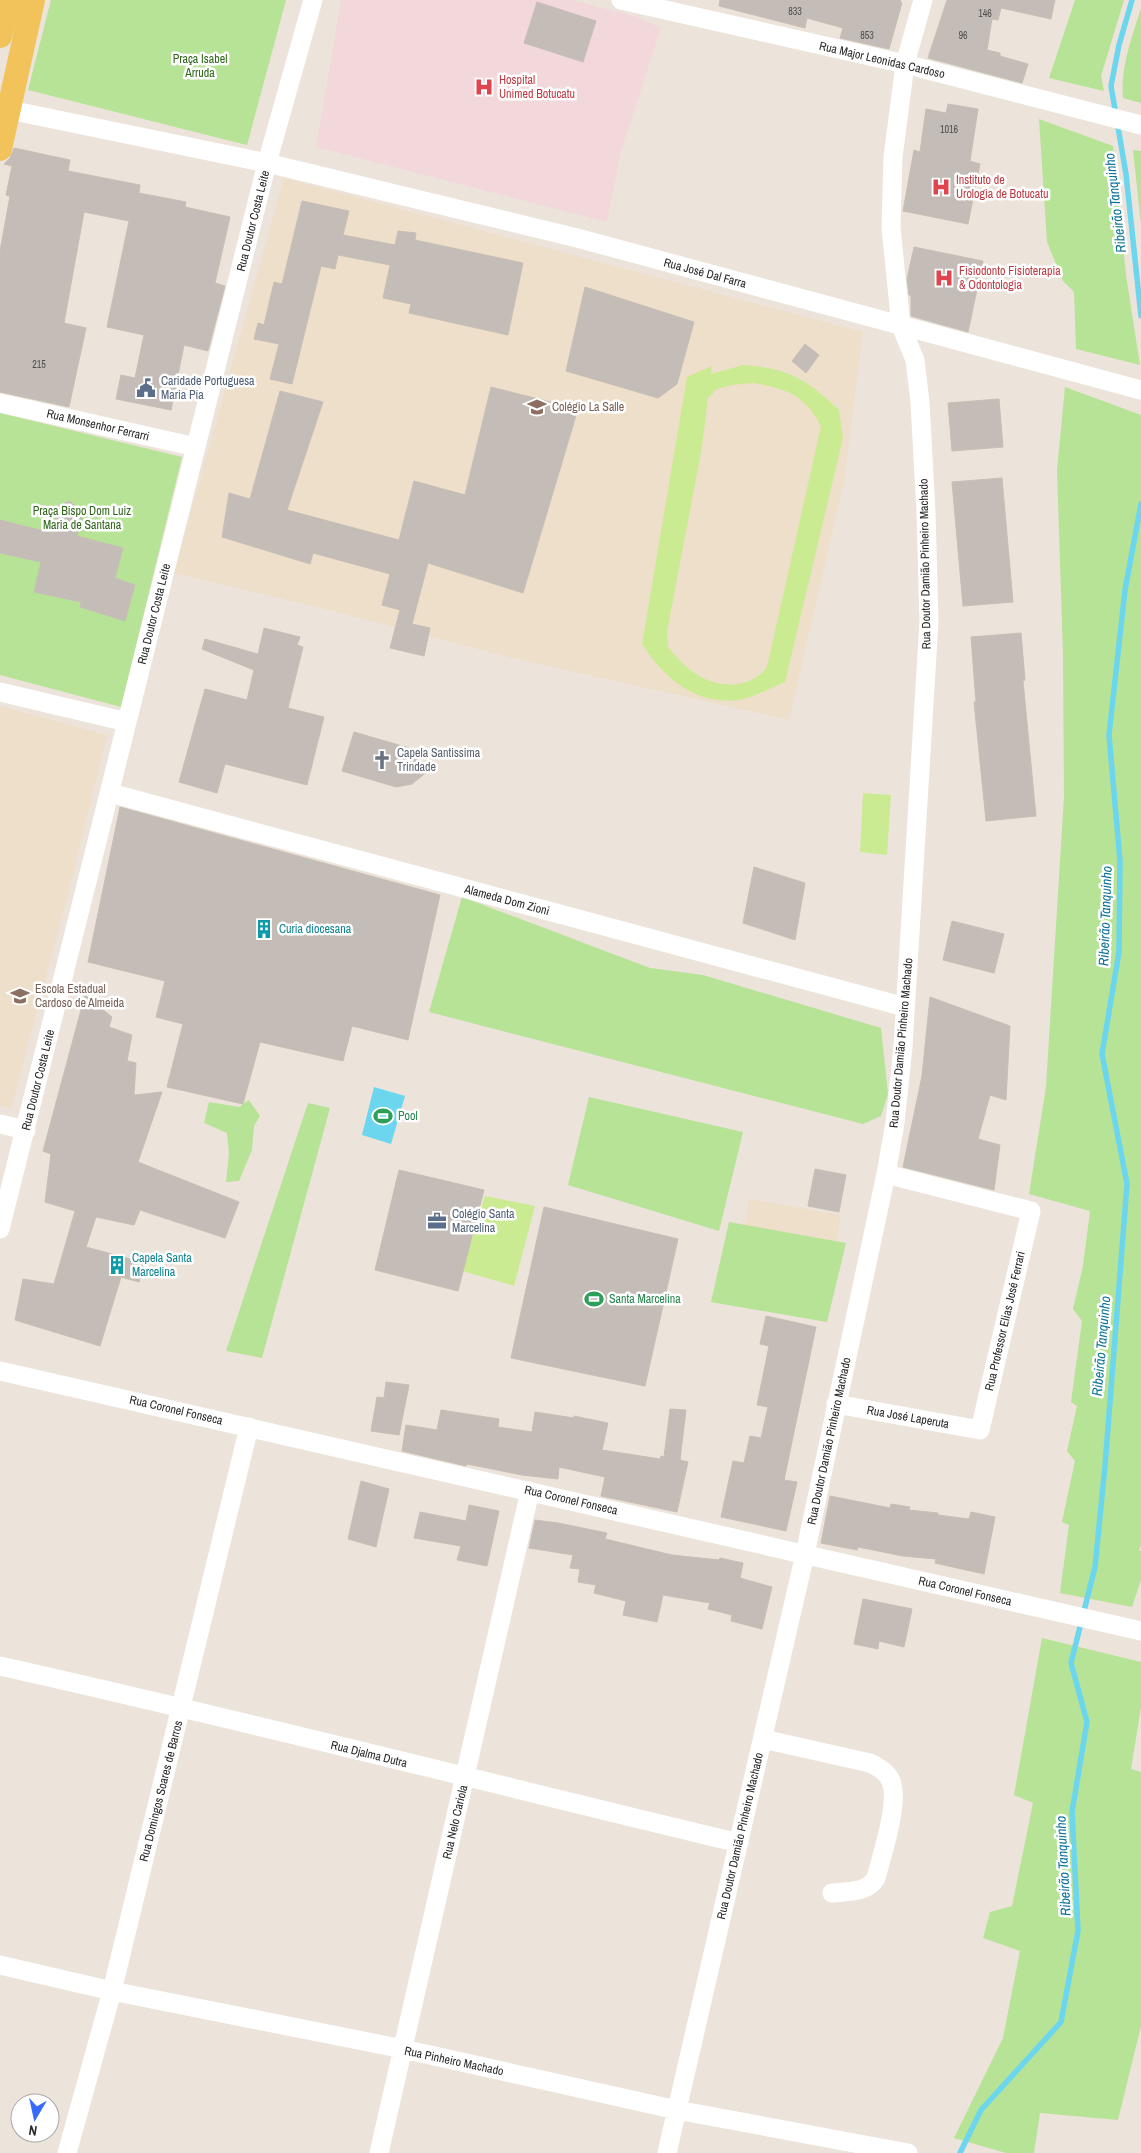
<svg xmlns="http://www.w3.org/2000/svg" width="1141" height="2153" font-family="'Archivo Narrow',sans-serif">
<rect width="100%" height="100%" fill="#ece3db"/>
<!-- education -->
<path fill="#eedfca" d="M284 178 863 332 844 482 789 720 508 657 329 610 174 573Z
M0 706 107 735 70 887 11 1109 0 1106Z
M749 1199 841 1215 833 1261 743 1232Z"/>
<!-- medical -->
<path fill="#f3d8db" d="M341 0H572L637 17 661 28 621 151 607 222 316 147Z"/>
<!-- green -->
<path fill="#b6e396" d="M51 0H286L247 145 28 90Z
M1075 0H1124L1101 76 1104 91 1049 78Z
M1141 8V103L1123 98C1120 68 1132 37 1141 8Z
M1039 119 1113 146 1126 275 1140 365 1076 349 1074 292 1063 281 1047 242Z
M1133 150 1141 151V225Z
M1065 387 1141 415V1545L1139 1550 1141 1551V1580L1132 1607 1060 1593 1069 1525 1062 1522 1075 1461 1067 1451 1077 1406 1071 1402 1082 1321 1073 1309 1083 1266 1090 1211 1029 1194 1046 1087 1064 797 1063 654 1057 470Z
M0 413 182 457 121 707 0 675Z
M462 897 650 968 703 975 881 1028 888 1094 881 1116 863 1124 429 1012Z
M589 1097 743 1132 719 1231 568 1185Z
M249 1100 260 1116 254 1126 252 1150 239 1181 226 1182 229 1154 227 1133 204 1123 209 1102 239 1107Z
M308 1103 330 1108 262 1358 226 1351Z
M729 1222 846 1243 827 1322 711 1302Z
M1042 1638 1141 1662V1707L1131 1769 1141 1772V2026L1118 2120 1040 2113 1034 2153H1006L954 2138 1003 2038 1020 1951 983 1938 990 1912 1012 1906 1033 1803 1014 1795Z"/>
<!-- pitch -->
<path fill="#cbeb92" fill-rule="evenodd" d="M743 365C787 368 807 379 839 410L843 438 785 682C770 688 754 698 738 700 695 705 664 678 642 644L687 377 712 366 711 374ZM753 383C787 389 804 394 821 426L767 667C751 689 718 689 696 674 685 667 676 657 668 647L667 632 702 447 708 398 717 389 732 385Z
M863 793 891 795 887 855 860 852Z
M485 1196 535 1206 514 1286 462 1271Z"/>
<!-- water -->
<path fill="#6cd6ef" d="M374 1087 405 1096 391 1144 362 1135Z"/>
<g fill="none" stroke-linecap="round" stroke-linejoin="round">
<!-- stream -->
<path stroke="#6cd6ef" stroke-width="5.5" d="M1132 0 1119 45 1111 86 1126 174 1141 316
M960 2153 981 2110 1061 2022 1078 1931 1072 1812 1087 1722 1071 1663 1095 1567 1105 1466 1127 1184 1102 1054 1119 952 1120 861 1109 735 1125 590 1141 504"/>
</g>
<!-- building -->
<path fill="#c4bdb7" stroke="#c7bfb5" d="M720 0H901L900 2 902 3 889 49 840 38 843 28 807 18 805 28 719 6Z
M947 0H1055L1051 19 1001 8 998 20 992 19 987 50 1000 53V56L1028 64 1022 83 928 58Z
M537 2 596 21 583 62 524 43Z
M948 104 978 109 970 161 980 164 968 224 903 211 914 150 920 152 926 109 946 113Z
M14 148 70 160 68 171 140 185 139 193 186 202 185 207 230 217 215 283 225 286 208 351 184 345 171 410 116 399 121 375 135 378 144 335 107 327 129 221 84 212 64 323 86 328 69 407 0 392V251L10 196 6 195 12 166 4 164 10 158Z
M302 201 349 211 343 235 395 245 398 231 416 233 415 240 523 263 508 335 409 313 411 304 383 298 390 265 338 255 335 269 321 266 292 384 270 379 279 344 254 339 258 323 264 325 274 282 282 284Z
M914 247 983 261 968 332 911 316V296L909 295 907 279Z
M585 287 694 322 677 384 658 398 566 371Z
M805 344 819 355 806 373 792 361Z
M491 387 578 409 523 593 428 563 412 624 430 628 424 656 390 648 400 610 382 605 390 574 313 553 310 564 222 537 229 493 250 499 280 391 323 402 287 510 399 540 414 481 465 495Z
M999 399 1003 447 952 451 948 403Z
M1002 478 1013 602 963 606 952 482Z
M70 501 83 514 77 536 123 548 115 578 135 585 125 621 80 607 81 602 34 592 41 562 0 553V520L52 533 59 505Z
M264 628 300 637 297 645 303 647 288 708 324 717 307 785 225 764 217 793 179 782 205 689 247 700 254 670 202 649 205 639 258 654Z
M1021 633 1025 680 1023 681 1036 816 986 821 974 702H976L971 637Z
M354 732 409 748 428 771 412 784 396 787 342 771Z
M120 807 440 895 408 1040 352 1026 343 1061 260 1042 243 1104 167 1087 183 1024 156 1017 165 981 88 962Z
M754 867 805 883 795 940 743 923Z
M952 921 1004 934 994 973 943 960Z
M85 995 112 1017 109 1027 132 1035 127 1061 136 1063 134 1095 162 1092 138 1162 239 1202 225 1238 140 1210 134 1225 96 1217 86 1247 145 1263 139 1282 121 1277 100 1346 15 1320 23 1279 54 1284 75 1211 45 1202 51 1154 43 1151Z
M930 997 1010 1026 1006 1100 990 1095 978 1139 1000 1145 994 1190 903 1167 922 1076Z
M815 1169 846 1175 839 1212 808 1206Z
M399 1170 484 1190 458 1291 375 1270Z
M544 1207 678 1239 645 1386 511 1358Z
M766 1316 816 1327 784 1480 797 1482 786 1531 721 1517 733 1461 744 1463 750 1436 761 1438 768 1407 757 1405 769 1346 760 1344Z
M386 1382 409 1385 399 1435 371 1431 377 1397 384 1398Z
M670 1409 686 1410 680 1460 688 1462 677 1512 601 1496 605 1477 559 1467 558 1479 522 1475 467 1464 466 1466 402 1451 406 1425 437 1430 441 1410 499 1419 498 1427 532 1432 535 1412 574 1418V1416L608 1423 602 1450 660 1459 661 1456 664 1457Z
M361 1481 389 1489 376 1547 348 1539Z
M830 1496 890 1508 891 1504 910 1507 909 1510 938 1513V1515L969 1519 971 1512 995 1517 984 1574 935 1563 936 1559 903 1556 858 1547 857 1550 821 1543Z
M469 1505 499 1511 487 1566 457 1560 461 1546 414 1538 420 1512 466 1521Z
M535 1520 558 1523 607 1533 605 1539 672 1555 719 1560 720 1558 743 1563 740 1578 772 1587 762 1629 731 1621 732 1615 708 1609 710 1603 663 1595 657 1622 623 1615 626 1601 594 1593 596 1585 578 1582 580 1569 570 1568 573 1555 529 1548Z
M863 1599 912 1609 904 1647 879 1641 878 1649 854 1644Z"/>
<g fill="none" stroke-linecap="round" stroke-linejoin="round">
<!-- minor -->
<path stroke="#fff" stroke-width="19" d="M621 0 905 64 1141 125
M0 108 267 163 577 238 1141 390
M0 403 196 447
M0 692 127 722
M110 793 905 1007
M0 1124 26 1130
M0 1229 267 163 313 0
M0 1371 1141 1631
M836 1404 980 1430 1031 1211 886 1174
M0 1666C247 1721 492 1784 739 1843
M763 1739 870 1763C880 1768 889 1773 892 1784 898 1806 882 1855 876 1878 867 1893 849 1891 832 1893
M0 1965 112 1991 403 2049 677 2110 908 2153
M67 2153 112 1991 249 1427
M379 2153 530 1491
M667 2153 805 1554 886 1174 895 1123 903 1047 929 622 926 512 920 402 915 360 901 326 891 228 893 157 905 64 923 0"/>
<!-- major -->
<path stroke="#f1c35a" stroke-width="24" d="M0 36 9 0
M0 149 33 0"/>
</g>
<!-- icons -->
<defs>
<g id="hospital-bare" transform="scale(1.5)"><path d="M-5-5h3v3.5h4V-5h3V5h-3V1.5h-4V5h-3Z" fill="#e0444e" stroke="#fff" stroke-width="2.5" paint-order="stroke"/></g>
<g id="civic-bare" transform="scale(1.5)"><path d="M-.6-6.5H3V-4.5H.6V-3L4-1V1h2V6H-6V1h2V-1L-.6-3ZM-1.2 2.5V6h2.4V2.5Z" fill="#5c6f8a" stroke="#fff" stroke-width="2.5" paint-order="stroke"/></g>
<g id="school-bare" transform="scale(1.5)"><path d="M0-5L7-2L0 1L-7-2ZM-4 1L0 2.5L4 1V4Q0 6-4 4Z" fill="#8d6e63" stroke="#fff" stroke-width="2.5" paint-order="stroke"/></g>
<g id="church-bare" transform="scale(1.5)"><path d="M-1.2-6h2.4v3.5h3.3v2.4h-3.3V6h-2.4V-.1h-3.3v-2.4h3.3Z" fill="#6b7280" stroke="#fff" stroke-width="2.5" paint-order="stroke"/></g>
<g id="building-bare" transform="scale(1.5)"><path d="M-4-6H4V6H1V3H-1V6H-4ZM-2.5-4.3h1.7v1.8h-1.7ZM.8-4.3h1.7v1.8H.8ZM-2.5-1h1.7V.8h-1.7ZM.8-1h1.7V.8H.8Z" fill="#0f9aa8" stroke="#fff" stroke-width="2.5" paint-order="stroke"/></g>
<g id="stadium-bare" transform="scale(1.5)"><path d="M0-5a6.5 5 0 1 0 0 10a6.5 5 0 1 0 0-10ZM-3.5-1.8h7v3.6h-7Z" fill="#2e9e5b" stroke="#fff" stroke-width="2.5" paint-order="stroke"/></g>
<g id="office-bare" transform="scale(1.5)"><path d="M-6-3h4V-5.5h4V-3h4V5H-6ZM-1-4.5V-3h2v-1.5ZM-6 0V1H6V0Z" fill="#5c6f8a" stroke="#fff" stroke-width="2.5" paint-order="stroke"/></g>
</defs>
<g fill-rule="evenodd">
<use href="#hospital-bare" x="484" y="87"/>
<use href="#hospital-bare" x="941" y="187"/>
<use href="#hospital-bare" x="944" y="278"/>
<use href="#civic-bare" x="146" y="388"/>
<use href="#school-bare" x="537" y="407"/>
<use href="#church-bare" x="382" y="760"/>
<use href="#building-bare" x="264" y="929"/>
<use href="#school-bare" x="20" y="996"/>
<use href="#stadium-bare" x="383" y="1116"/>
<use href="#office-bare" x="437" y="1221"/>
<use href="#building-bare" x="117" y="1265"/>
<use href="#stadium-bare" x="594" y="1299"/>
</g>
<g text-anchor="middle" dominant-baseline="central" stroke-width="5" stroke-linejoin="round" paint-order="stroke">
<!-- number labels -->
<g font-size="10" fill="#504e4c">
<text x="795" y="11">833</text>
<text x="985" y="13">146</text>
<text x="867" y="35">853</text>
<text x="963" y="35">96</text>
<text x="949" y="129">1016</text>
<text x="39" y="364">215</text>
</g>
<!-- park labels -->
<g font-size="12" fill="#2f6619" stroke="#fff">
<text x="200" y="59">Praça Isabel<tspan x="200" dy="14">Arruda</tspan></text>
<text x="82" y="511">Praça Bispo Dom Luiz<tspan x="82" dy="14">Maria de Santana</tspan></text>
</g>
<!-- street labels -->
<g font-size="12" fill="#292929" stroke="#fff">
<text transform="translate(882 60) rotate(13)">Rua Major Leonidas Cardoso</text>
<text transform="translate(253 221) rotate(-76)">Rua Doutor Costa Leite</text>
<text transform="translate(705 273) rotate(15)">Rua José Dal Farra</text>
<text transform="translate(98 425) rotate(13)">Rua Monsenhor Ferrarri</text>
<text transform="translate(925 564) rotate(-91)">Rua Doutor Damião Pinheiro Machado</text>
<text transform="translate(154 614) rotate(-76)">Rua Doutor Costa Leite</text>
<text transform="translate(507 900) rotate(15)">Alameda Dom Zioni</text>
<text transform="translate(901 1043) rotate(-85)">Rua Doutor Damião Pinheiro Machado</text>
<text transform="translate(38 1080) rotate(-76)">Rua Doutor Costa Leite</text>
<text transform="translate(1005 1321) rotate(-77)">Rua Professor Elias José Ferrari</text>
<text transform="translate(176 1410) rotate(13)">Rua Coronel Fonseca</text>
<text transform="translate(908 1417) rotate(10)">Rua José Laperuta</text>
<text transform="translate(829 1441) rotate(-78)">Rua Doutor Damião Pinheiro Machado</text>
<text transform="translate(571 1500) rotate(13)">Rua Coronel Fonseca</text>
<text transform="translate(965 1591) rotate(13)">Rua Coronel Fonseca</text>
<text transform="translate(369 1754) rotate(14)">Rua Djalma Dutra</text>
<text transform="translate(161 1791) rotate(-76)">Rua Domingos Soares de Barros</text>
<text transform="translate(455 1822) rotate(-77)">Rua Nelo Cariola</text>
<text transform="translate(740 1836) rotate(-77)">Rua Doutor Damião Pinheiro Machado</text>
<text transform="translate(454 2061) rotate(12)">Rua Pinheiro Machado</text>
</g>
<!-- health labels -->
<g font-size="12" fill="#be3a42" stroke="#fff" text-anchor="start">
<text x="499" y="80">Hospital<tspan x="499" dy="14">Unimed Botucatu</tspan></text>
<text x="956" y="180">Instituto de<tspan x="956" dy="14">Urologia de Botucatu</tspan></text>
<text x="959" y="271">Fisiodonto Fisioterapia<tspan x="959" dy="14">&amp; Odontologia</tspan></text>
</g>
<!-- service labels -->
<g font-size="12" fill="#4e5e75" stroke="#fff" text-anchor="start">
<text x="161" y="381">Caridade Portuguesa<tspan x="161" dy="14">Maria Pia</tspan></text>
<text x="452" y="1214">Colégio Santa<tspan x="452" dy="14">Marcelina</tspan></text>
</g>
<!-- education labels -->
<g font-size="12" fill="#785e54" stroke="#fff" text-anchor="start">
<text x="552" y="407">Colégio La Salle</text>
<text x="35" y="989">Escola Estadual<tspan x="35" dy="14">Cardoso de Almeida</tspan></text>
</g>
<!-- worship labels -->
<g font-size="12" fill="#5b616d" stroke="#fff" text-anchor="start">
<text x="397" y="753">Capela Santissima<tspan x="397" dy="14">Trindade</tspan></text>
</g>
<!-- culture labels -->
<g font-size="12" fill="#0d838f" stroke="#fff" text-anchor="start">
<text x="279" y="929">Curia diocesana</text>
<text x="132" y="1258">Capela Santa<tspan x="132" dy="14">Marcelina</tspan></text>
</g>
<!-- leisure labels -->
<g font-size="12" fill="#27864d" stroke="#fff" text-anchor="start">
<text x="398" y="1116">Pool</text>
<text x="609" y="1299">Santa Marcelina</text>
</g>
<!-- water labels -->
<g font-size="14" font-style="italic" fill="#0c739a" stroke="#fff">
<text transform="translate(1115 203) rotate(-97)">Ribeirão Tanquinho</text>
<text transform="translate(1105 916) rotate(-88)">Ribeirão Tanquinho</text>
<text transform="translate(1101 1346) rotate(-85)">Ribeirão Tanquinho</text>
<text transform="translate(1063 1866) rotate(-93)">Ribeirão Tanquinho</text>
</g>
</g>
<!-- north arrow -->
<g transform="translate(35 2118) rotate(189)"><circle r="24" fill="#ffffff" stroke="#a9a9a9"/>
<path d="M0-4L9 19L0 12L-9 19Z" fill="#386bfb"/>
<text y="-8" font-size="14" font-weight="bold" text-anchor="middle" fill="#292929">N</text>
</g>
</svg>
